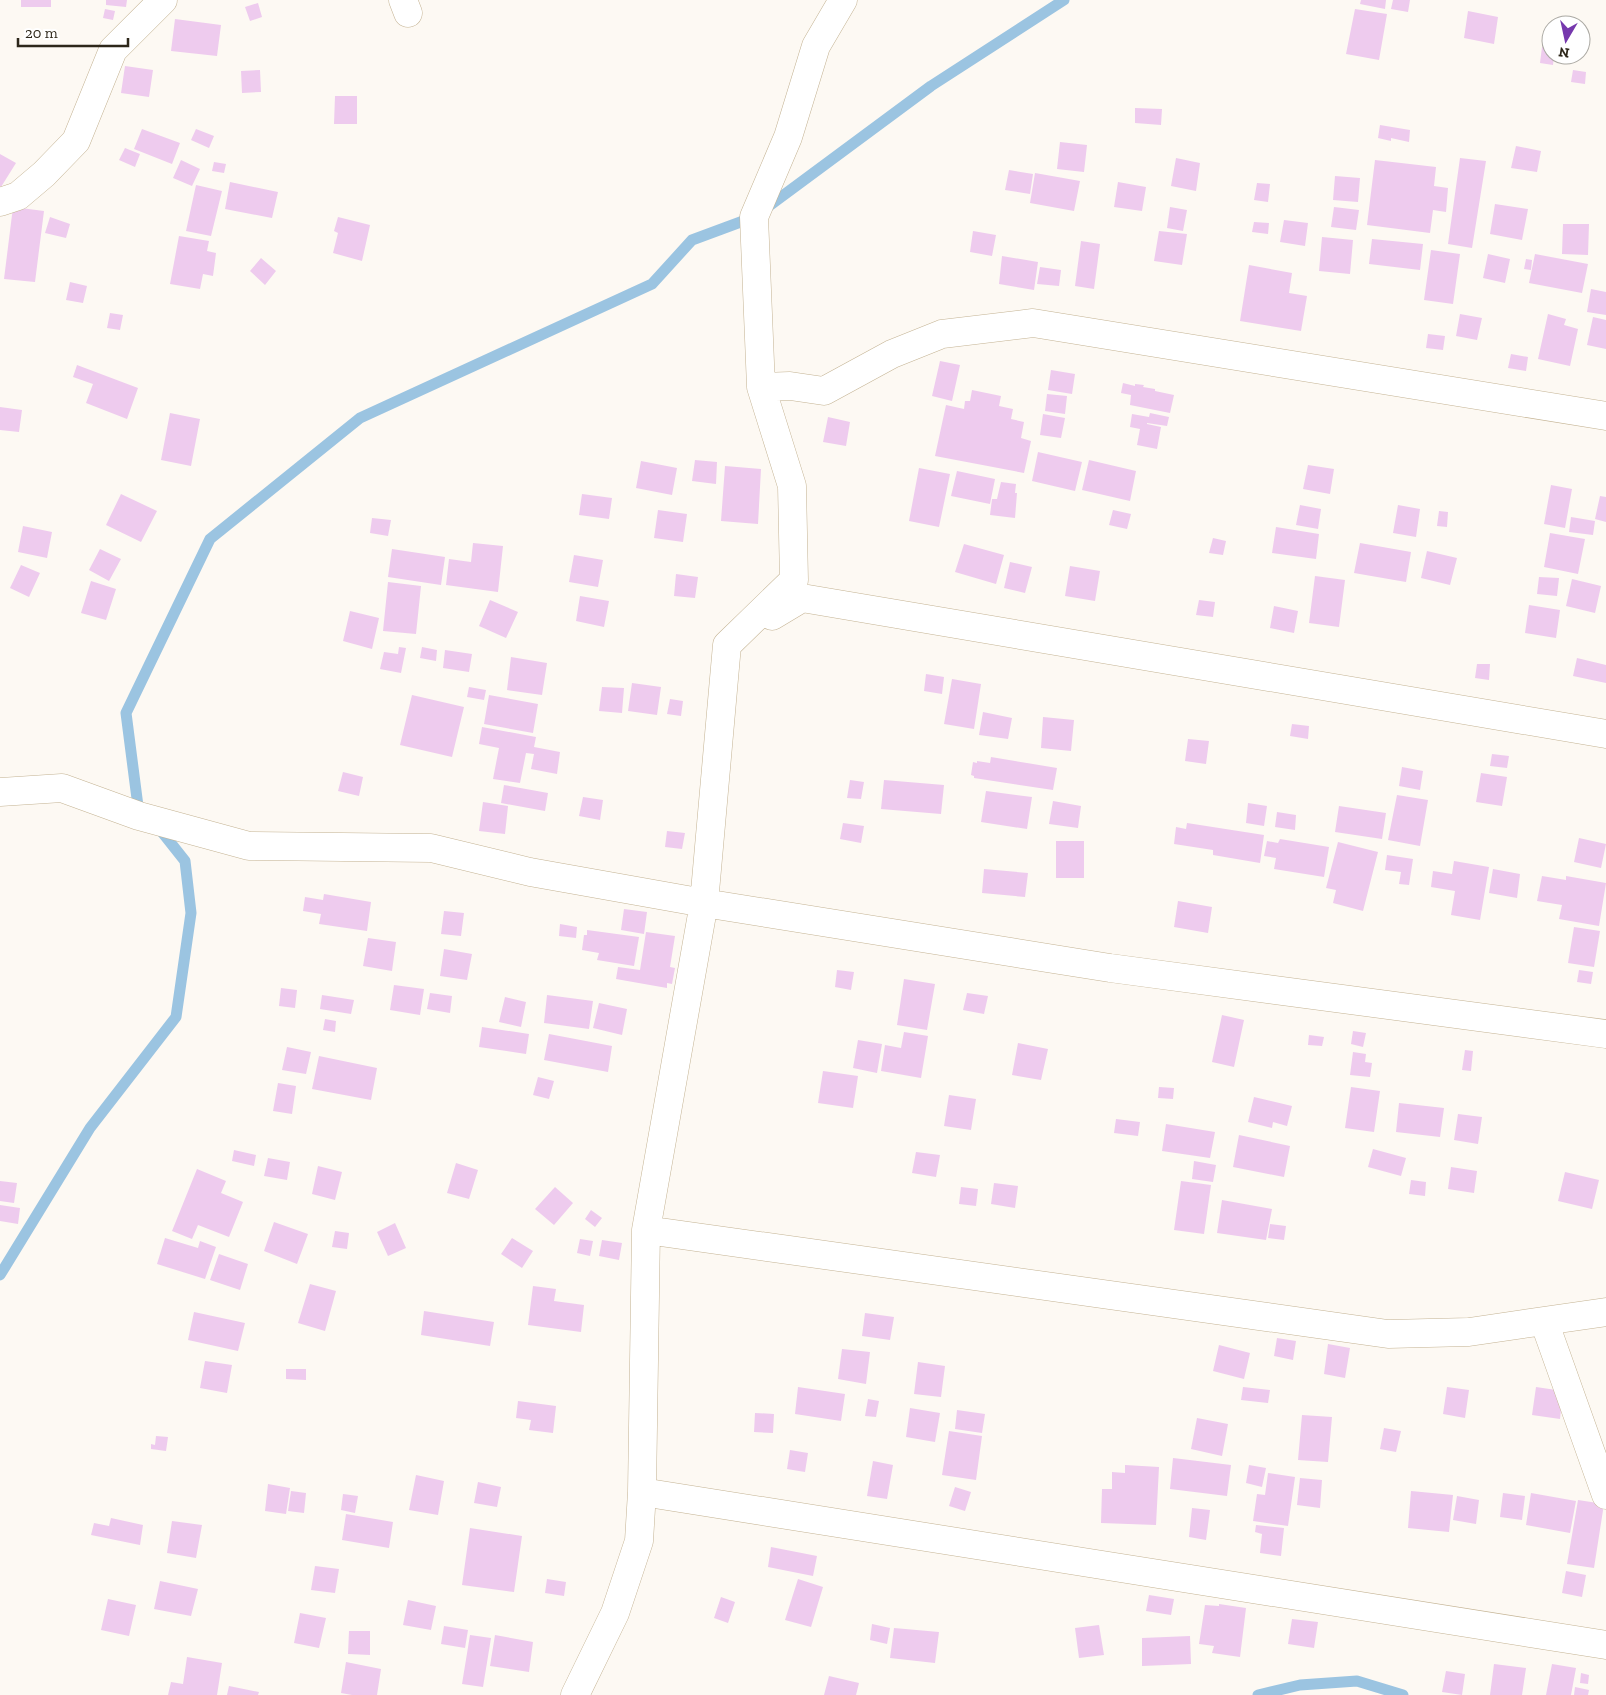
<svg xmlns="http://www.w3.org/2000/svg" width="1606" height="1695" font-family="'Zilla Slab',serif">
<rect width="100%" height="100%" fill="#fdf9f3"/>
<g fill="none" stroke-linecap="round" stroke-linejoin="round">
<!-- stream -->
<path stroke="#9bc4e1" stroke-width="11" d="M139 814 126 713 210 539 360 418 652 284 692 240 754 217 931 86 1064 0
M0 1275 90 1128 176 1017 191 913 185 861 162 832 155 827
M1258 1695 1300 1685 1357 1681 1403 1695"/>
</g>
<!-- building -->
<path fill="#eecbee" d="M21 0H51V7H21Z
M106 0H127L126 7 106 5Z
M1361 0H1386L1385 9 1360 4Z
M1393 0H1410L1408 12 1391 9Z
M258 3 262 17 250 21 245 7Z
M105 9 115 11 113 20 103 18Z
M1355 9 1387 14 1379 60 1346 54Z
M1468 11 1498 17 1494 44 1464 38Z
M175 19 221 25 217 56 171 51Z
M1542 47 1551 48V55H1554L1553 65 1540 63Z
M125 66 153 70 149 97 121 93Z
M260 70 261 92 242 93 241 71Z
M1573 70 1586 72 1585 84 1571 82Z
M335 96H357V124H334Z
M1135 108 1162 109 1161 125 1135 123Z
M1380 125 1410 130 1409 142 1391 138V141L1378 138Z
M142 129 180 143 172 164 134 149Z
M196 129 214 136 209 148 191 140Z
M1060 142 1087 145 1084 172 1057 169Z
M1516 146 1541 151 1537 172 1511 168Z
M125 148 140 154 135 167 119 160Z
M0 154 16 163 1 187 0 186Z
M1176 158 1200 163 1196 191 1171 186Z
M1460 158 1486 161 1472 248 1448 244Z
M181 160 200 169 192 186 173 178Z
M1375 160 1436 167 1434 186 1448 188 1446 212 1433 210 1430 233 1367 225Z
M214 162 226 164 224 173 212 171Z
M1009 170 1033 174 1030 194 1005 190Z
M1035 173 1080 181 1074 211 1030 203Z
M1335 176 1360 178 1358 202 1333 200Z
M230 182 278 192 272 218 225 209Z
M1118 182 1146 187 1142 211 1114 207Z
M1257 183 1270 184 1268 202 1254 200Z
M196 185 222 191 211 236 186 231Z
M1495 204 1528 209 1522 240 1490 234Z
M13 207 44 211 35 282 4 279Z
M1170 207 1187 210 1183 231 1167 228Z
M1334 207 1359 210 1356 230 1331 227Z
M50 217 70 224 66 238 45 233Z
M338 217 370 225 362 261 333 253 338 233 334 231Z
M1284 220 1308 223 1305 246 1280 242Z
M1254 222 1269 223 1268 234 1252 232Z
M1563 224H1589L1588 255 1562 254Z
M973 231 996 235 992 256 970 252Z
M1159 231 1187 234 1182 265 1154 261Z
M179 236 209 241 207 251 216 253 213 276 203 274 200 289 170 284Z
M1322 237 1353 240 1350 274 1319 271Z
M1372 239 1423 244 1420 270 1369 264Z
M1081 241 1100 244 1094 289 1075 286Z
M1431 250 1460 254 1453 304 1424 300Z
M1488 254 1510 259 1505 283 1483 278Z
M1535 254 1588 264 1582 293 1529 283Z
M1002 256 1038 262 1034 290 999 284Z
M261 258 276 271 265 285 250 271Z
M1526 259 1532 260 1531 270 1524 269Z
M1249 265 1292 273 1289 293 1307 296 1301 331 1240 321Z
M1040 267 1061 270 1059 286 1037 284Z
M70 282 87 286 83 303 66 300Z
M1591 289 1606 292V315L1587 312Z
M110 313 123 315 120 330 107 328Z
M1460 314 1482 318 1477 340 1456 336Z
M1548 314 1566 319 1564 325 1578 329 1570 366 1538 359Z
M1593 317 1606 320V349L1587 345Z
M1428 334 1445 336 1443 350 1426 348Z
M1511 354 1528 357 1526 371 1508 368Z
M940 361 960 365 952 401 932 396Z
M77 365 138 388 127 419 86 403 93 384 73 377Z
M1051 370 1075 374 1072 394 1048 390Z
M1123 383 1135 386V384L1144 385 1143 387 1155 389V391L1174 395 1170 413 1130 405 1131 395 1121 393Z
M972 390 1001 396 999 406 1013 409 1011 419 1024 422 1021 438 1031 441 1024 473 935 456 946 405 964 409 965 401H970Z
M1047 394 1067 396 1065 414 1045 411Z
M0 407 22 410 19 432 0 430Z
M170 413 200 419 191 466 161 460Z
M1150 413 1169 417 1167 426 1147 423V424L1161 427 1157 449 1137 445 1140 429 1130 427 1132 414 1149 417Z
M1043 414 1065 418 1061 438 1040 435Z
M828 417 850 422 846 446 823 442Z
M1038 452 1082 462 1075 491 1032 481Z
M695 460 717 462 716 484 692 481Z
M1089 460 1136 471 1130 501 1082 490Z
M641 461 677 468 672 495 636 488Z
M1308 465 1334 469 1330 494 1303 489Z
M725 466 761 469 758 524 721 521Z
M919 468 950 474 939 527 909 521Z
M957 471 995 479 990 504 951 496Z
M1001 482 1016 484 1015 493H1017L1015 518 990 515 992 499H997Z
M1551 485 1572 489 1565 528 1544 524Z
M121 494 157 511 141 542 106 525Z
M582 494 612 498 609 519 579 515Z
M1600 496 1606 497V522L1595 519Z
M1300 505 1321 509 1318 529 1296 525Z
M1398 505 1420 509 1416 537 1393 533Z
M658 510 687 514 683 542 654 538Z
M1113 510 1131 514 1127 529 1109 525Z
M1439 511 1448 512 1447 527 1437 526Z
M1571 517 1595 521 1593 535 1569 532Z
M372 518 391 520 388 536 370 533Z
M23 526 52 532 47 558 18 552Z
M1276 527 1319 534 1316 559 1272 553Z
M1550 533 1585 539 1578 574 1544 567Z
M1213 538 1226 541 1223 555 1209 553Z
M473 543 503 546 498 592 446 585 449 559 471 562Z
M1360 543 1411 552 1406 582 1354 573Z
M964 544 1004 555 996 584 955 572Z
M100 549 121 559 109 581 89 570Z
M392 549 445 557 441 585 388 577Z
M1427 551 1457 558 1450 585 1421 578Z
M574 555 603 560 598 587 569 582Z
M1010 562 1032 567 1025 593 1004 588Z
M21 565 40 573 29 597 10 588Z
M1070 566 1100 571 1095 601 1065 596Z
M676 574 698 577 695 598 674 596Z
M1315 576 1345 580 1339 627 1309 623Z
M1539 577 1559 578 1557 596 1537 594Z
M1572 579 1601 586 1595 613 1566 606Z
M91 581 116 589 106 620 81 613Z
M388 582 421 586 416 634 383 631Z
M580 596 609 601 604 627 576 621Z
M490 600 518 612 506 638 479 626Z
M1199 600 1215 602 1213 617 1196 615Z
M1529 605 1560 610 1556 638 1525 633Z
M1274 606 1298 611 1294 633 1270 628Z
M350 611 379 618 372 649 343 641Z
M399 647 406 648 401 673 380 669 384 652 398 654Z
M422 647 437 650 436 661 420 658Z
M445 650 472 654 469 672 443 668Z
M511 657 547 663 542 695 507 690Z
M1577 658 1606 665V683L1573 676Z
M1477 664H1490L1489 680 1475 678Z
M926 674 944 677 942 694 924 691Z
M952 679 981 684 974 729 944 724Z
M632 683 661 687 657 715 628 711Z
M469 687 486 690 484 700 467 697Z
M602 687 624 688 622 713 599 711Z
M412 695 464 707 452 757 400 745Z
M489 695 538 704 533 733 484 724Z
M670 699 683 701 681 716 667 714Z
M983 712 1012 718 1008 739 979 735Z
M1043 717 1074 720 1071 751 1041 748Z
M1292 724 1309 726 1308 739 1290 736Z
M482 727 536 737 534 747 560 752 557 774 531 769 534 754 526 753 520 783 493 779 499 748 479 744Z
M1188 739 1209 741 1206 764 1185 761Z
M1492 754 1509 756 1507 768 1490 766Z
M991 757 1057 768 1053 790 974 778V776L971 775 973 762 977 763V761L990 763Z
M1402 767 1423 771 1420 790 1399 786Z
M343 772 363 777 359 796 338 791Z
M1481 773 1507 777 1502 806 1476 802Z
M850 780 864 782 861 799 847 798Z
M884 780 944 785 941 814 881 809Z
M504 785 548 793 545 811 501 803Z
M986 791 1032 797 1027 829 981 822Z
M1397 795 1428 800 1420 846 1388 840Z
M583 797 603 800 600 820 579 816Z
M1053 801 1081 806 1078 828 1049 824Z
M483 802 508 806 505 834 479 831Z
M1248 803 1267 806 1264 826 1246 823Z
M1339 806 1386 813 1382 839 1335 832Z
M1277 812 1296 815 1295 830 1275 827Z
M843 823 864 826 861 843 840 839Z
M1187 823 1264 835 1260 863 1213 855V850L1174 844 1176 827 1186 829Z
M667 831 685 833 682 849 665 847Z
M1579 838 1606 844 1601 868 1574 862Z
M1280 839 1329 847 1324 877 1274 869 1276 858 1264 856 1267 841 1278 843Z
M1056 841H1084V878H1056Z
M1338 842 1378 852 1363 911 1333 903 1336 890 1326 888Z
M1387 855 1413 859 1409 885 1399 884 1401 872 1385 870Z
M1454 861 1489 867 1480 920 1451 915 1455 891 1431 887 1433 871 1452 874Z
M984 869 1028 873 1025 897 982 893Z
M1493 869 1520 874 1517 898 1489 893Z
M1542 876 1566 880V876L1606 883 1599 926 1559 919 1562 905 1537 901Z
M324 894 371 902 367 931 319 924 321 914 303 911 305 897 323 900Z
M1178 901 1212 907 1208 933 1174 927Z
M624 909 647 912 644 934 621 930Z
M444 911 464 913 461 936 441 934Z
M560 924 577 927 576 938 559 936Z
M1574 927 1600 931 1594 967 1568 963Z
M587 930 639 937 634 966 597 960 599 953 582 950 584 935H587Z
M646 932 675 936 670 967 675 968 672 984 667 983V988L616 979 618 967 640 970Z
M368 938 396 942 392 971 363 966Z
M444 949 472 954 467 980 440 976Z
M837 970 854 972 851 990 835 987Z
M1579 970 1593 972 1591 984 1577 982Z
M904 979 935 984 927 1030 897 1025Z
M394 985 424 989 420 1015 390 1010Z
M281 988 297 990 295 1008 279 1006Z
M430 993 452 996 450 1013 427 1009Z
M967 993 988 996 984 1014 963 1010Z
M322 995 354 1000 351 1014 320 1009Z
M547 995 593 1001 589 1029 544 1023Z
M505 997 526 1002 521 1027 499 1022Z
M599 1003 627 1009 622 1035 593 1028Z
M1222 1015 1244 1020 1234 1067 1212 1062Z
M325 1019 336 1021 335 1032 323 1030Z
M482 1027 529 1034 526 1054 479 1047Z
M1353 1031 1366 1033 1363 1047 1351 1044Z
M904 1032 928 1036 921 1078 881 1071 885 1045 901 1048Z
M549 1034 612 1046 608 1072 544 1060Z
M1309 1035 1324 1037 1322 1046 1308 1045Z
M858 1040 882 1044 877 1073 853 1068Z
M1018 1043 1048 1049 1041 1080 1012 1075Z
M287 1047 311 1052 306 1074 282 1070Z
M1465 1050 1473 1051 1471 1071 1462 1070Z
M1353 1052 1366 1054 1365 1062 1372 1063 1370 1077 1350 1075Z
M319 1056 377 1068 371 1100 312 1089Z
M823 1071 858 1076 853 1108 818 1103Z
M538 1077 554 1081 549 1099 533 1095Z
M278 1083 296 1086 292 1114 273 1111Z
M1159 1087 1174 1088 1173 1099 1158 1098Z
M1351 1087 1380 1091 1374 1132 1345 1128Z
M949 1095 976 1099 971 1130 944 1126Z
M1254 1097 1292 1106 1287 1126 1273 1122 1272 1128 1248 1122Z
M1399 1103 1444 1108 1440 1137 1396 1132Z
M1458 1114 1482 1117 1478 1144 1454 1140Z
M1116 1119 1140 1122 1138 1136 1114 1133Z
M1166 1124 1215 1132 1210 1158 1162 1151Z
M1239 1135 1290 1146 1284 1177 1233 1167Z
M1373 1149 1406 1158 1401 1176 1368 1167Z
M234 1150 256 1155 254 1166 232 1161Z
M916 1152 940 1155 936 1177 912 1173Z
M268 1158 290 1162 287 1180 264 1176Z
M1194 1161 1216 1165 1213 1182 1192 1179Z
M456 1163 478 1170 469 1199 447 1193Z
M318 1166 342 1172 335 1200 312 1194Z
M1451 1167 1477 1171 1474 1193 1448 1189Z
M197 1169 226 1181 221 1193 243 1202 229 1237 198 1225 192 1239 172 1231Z
M1565 1172 1599 1180 1592 1209 1558 1201Z
M1411 1180 1426 1182 1425 1196 1409 1194Z
M0 1181 17 1183 14 1203 0 1201Z
M1181 1181 1211 1185 1204 1234 1174 1230Z
M994 1183 1018 1186 1015 1208 991 1204Z
M555 1187 573 1203 554 1225 535 1209Z
M961 1187 978 1189 976 1206 959 1204Z
M1222 1200 1272 1209 1266 1240 1217 1233Z
M0 1205 20 1208 18 1224 0 1221Z
M591 1210 602 1218 595 1227 585 1219Z
M274 1222 308 1234 297 1264 264 1251Z
M395 1223 406 1248 388 1256 377 1232Z
M1270 1224 1286 1226 1284 1240 1268 1238Z
M335 1231 349 1233 347 1249 332 1247Z
M165 1238 198 1248 200 1241 216 1247 205 1279 157 1264Z
M512 1238 533 1251 522 1268 501 1254Z
M580 1239 593 1241 590 1256 577 1253Z
M602 1240 622 1243 619 1260 599 1256Z
M219 1254 248 1264 240 1290 210 1280Z
M310 1284 336 1291 325 1331 298 1323Z
M533 1286 556 1289 554 1301 584 1305 581 1332 528 1325Z
M424 1311 494 1322 490 1346 421 1335Z
M194 1312 245 1323 238 1351 188 1340Z
M865 1313 894 1317 890 1340 862 1336Z
M1277 1338 1296 1341 1293 1360 1274 1356Z
M1328 1344 1350 1348 1345 1378 1324 1374Z
M1219 1345 1250 1353 1244 1379 1213 1371Z
M842 1349 870 1352 866 1384 838 1379Z
M205 1361 232 1365 227 1393 200 1388Z
M918 1362 945 1366 941 1397 914 1394Z
M286 1369H306V1380L286 1379Z
M798 1387 845 1394 841 1421 795 1414Z
M1243 1387 1270 1390 1268 1403 1241 1400Z
M1447 1387 1469 1390 1465 1418 1443 1414Z
M1536 1387 1563 1391 1560 1419 1532 1415Z
M868 1399 879 1401 876 1417 865 1416Z
M518 1401 556 1406 553 1433 529 1430 531 1420 516 1418Z
M910 1408 940 1413 935 1442 906 1437Z
M957 1410 985 1414 982 1433 955 1429Z
M755 1413 774 1414 773 1433 754 1432Z
M1302 1415 1332 1417 1328 1462 1298 1460Z
M1197 1418 1228 1424 1222 1456 1191 1449Z
M1384 1428 1401 1431 1396 1452 1380 1449Z
M949 1431 982 1436 976 1480 942 1475Z
M156 1436 168 1437 166 1451 151 1449V1444L155 1445Z
M790 1450 808 1453 805 1472 787 1469Z
M1173 1458 1231 1465 1227 1496 1170 1489Z
M873 1461 893 1465 887 1499 867 1496Z
M1125 1465 1159 1467 1156 1525 1101 1523 1102 1489H1112V1472L1125 1473Z
M1249 1465 1266 1468 1262 1487 1246 1483Z
M1268 1473 1295 1477 1288 1526 1253 1521 1257 1494 1265 1495Z
M416 1475 444 1481 438 1515 409 1510Z
M1300 1478 1322 1480 1320 1508 1297 1505Z
M478 1482 501 1487 497 1507 474 1503Z
M268 1484 290 1488 286 1514 265 1511Z
M955 1487 971 1492 965 1511 949 1506Z
M291 1491 306 1493 304 1513 288 1511Z
M1411 1491 1453 1495 1449 1532 1408 1528Z
M1503 1493 1525 1496 1522 1520 1500 1517Z
M1531 1493 1576 1501 1570 1533 1526 1525Z
M343 1494 358 1496 355 1513 341 1510Z
M1457 1496 1479 1500 1476 1524 1453 1520Z
M1578 1500 1604 1504 1594 1568 1567 1564Z
M1192 1508 1210 1510 1206 1540 1189 1537Z
M346 1514 393 1522 389 1548 342 1540Z
M111 1518 143 1525 140 1545 91 1535 94 1523 109 1526Z
M172 1521 202 1525 196 1558 167 1553Z
M1256 1525 1284 1528 1281 1556 1260 1553 1262 1534 1255 1532Z
M470 1528 522 1536 514 1592 462 1585Z
M771 1547 817 1556 813 1576 768 1567Z
M315 1566 339 1569 335 1593 311 1590Z
M1566 1571 1586 1575 1582 1597 1562 1593Z
M547 1579 566 1582 564 1596 545 1593Z
M798 1579 823 1587 811 1627 785 1620Z
M160 1581 198 1589 191 1616 154 1609Z
M1149 1595 1174 1599 1171 1615 1146 1611Z
M721 1597 735 1602 728 1623 714 1618Z
M108 1599 136 1605 129 1636 101 1630Z
M408 1600 436 1606 431 1630 403 1625Z
M1219 1604 1246 1608 1240 1657 1212 1653 1214 1646 1199 1644 1205 1605 1219 1606Z
M300 1613 326 1618 319 1648 294 1643Z
M1292 1619 1318 1622 1314 1648 1288 1644Z
M872 1624 890 1628 887 1644 870 1640Z
M1099 1625 1104 1655 1079 1658 1075 1628Z
M444 1626 468 1630 465 1648 441 1644Z
M894 1628 939 1632 935 1663 890 1658Z
M349 1631H370V1655L348 1654Z
M470 1635 491 1638 483 1687 462 1684Z
M495 1635 533 1642 529 1672 490 1666Z
M1190 1636 1191 1664 1142 1666V1638Z
M187 1657 222 1663 217 1695H168L171 1682 183 1684Z
M346 1662 381 1669 377 1695H352L341 1693Z
M1494 1664 1526 1668 1522 1695H1490Z
M1552 1664 1576 1668 1571 1695H1546Z
M1446 1671 1465 1674 1462 1695 1442 1692Z
M1581 1673 1589 1675 1588 1684 1580 1683Z
M829 1676 859 1683 856 1695H824Z
M229 1686 259 1692 258 1695H227Z
M1575 1687 1589 1690 1588 1695H1574Z"/>
<g fill="none" stroke-linecap="round" stroke-linejoin="round">
<!-- street casing -->
<g stroke="#c4b393" stroke-width="29">
<path id="street" d="M403 0 408 13
M0 202 18 196 44 174 76 141 113 50 163 0
M761 387 790 386 824 391 892 354 942 334 1033 323 1606 416
M772 616 802 598 1606 734
M0 792 62 788 139 816 249 846 431 848 530 872 704 903 1110 968 1606 1034
M646 1230 1388 1334 1469 1332 1606 1312
M1544 1321 1606 1495
M642 1492 1606 1645
M575 1695 615 1613 639 1541 642 1492 646 1230 704 903 727 645 794 580 792 486 761 387 754 217 788 137 816 46 843 0"/>
</g>
<!-- street -->
<use href="#street" stroke="#fff" stroke-width="28"/>
</g>
<!-- north arrow -->
<g transform="translate(1566 40) rotate(189)"><circle r="24" fill="#ffffff" stroke="#aba9a3"/>
<path d="M0-4L9 19L0 12L-9 19Z" fill="#7638ad"/>
<text y="-8" font-size="14" font-weight="bold" text-anchor="middle" fill="#2d271a">N</text>
</g>
<!-- scale -->
<path d="M18 38v8h110v-8" fill="none" stroke="#2d271a" stroke-width="2.5"/>
<text x="25" y="38" font-size="15" fill="#2d271a" stroke="#ffffff" stroke-width="4" paint-order="stroke">20 m</text>
</svg>
